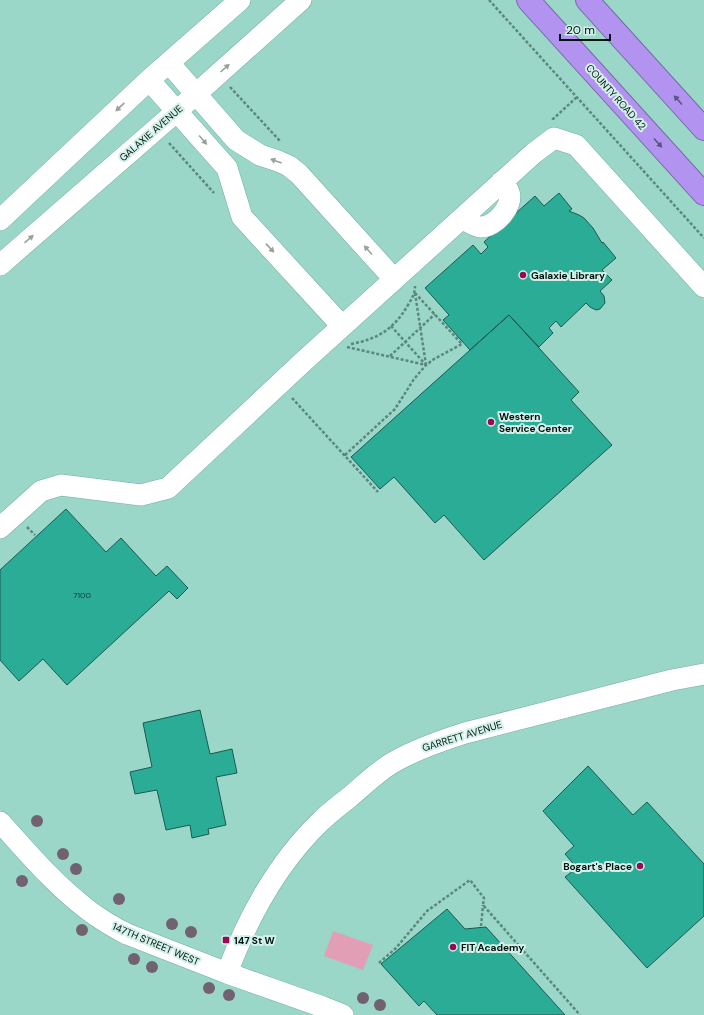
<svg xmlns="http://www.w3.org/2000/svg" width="704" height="1015" font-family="'DM Sans',sans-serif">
<rect width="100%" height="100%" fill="#9ad7c8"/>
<!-- park -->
<path fill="#e29eb4" d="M333 931 373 945 363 970 324 956Z"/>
<!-- building -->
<path fill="#2bac96" stroke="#1c5a4e" d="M559 193 572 209 569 211 579 215 584 218 593 228 602 243 603 242 616 258 602 270 612 280 600 291 604 296 605 303 600 309 596 310 590 307 586 303 561 327 556 321 549 328 553 333 539 347 509 315 470 350 443 320 449 315 425 288 473 245 481 254 488 247 484 242 535 196 544 206Z
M509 315 579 392 571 400 612 445 484 560 444 515 435 523 394 477 380 489 351 457Z
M66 509 106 552 121 538 156 576 167 566 188 588 177 599 169 591 67 685 43 659 19 681 0 660V570Z
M200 710 210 754 232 749 237 773 216 777 226 825 208 829 209 834 192 838 190 825 166 830 157 790 135 794 130 772 152 767 143 723Z
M588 766 633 815 647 802 704 864V916L647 968 565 877 577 868 565 854 574 846 543 811Z
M447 909 465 929 486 927 565 1015H437L424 1001 419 1006 381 964Z"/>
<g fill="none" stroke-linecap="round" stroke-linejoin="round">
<!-- minor casing -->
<g stroke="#72aea0" stroke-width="22">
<path id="minor" d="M169 63 236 140 260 155 278 161 289 166 299 174 394 279
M149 80 227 168 242 217 342 326
M462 218C467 221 475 227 481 227 495 227 514 206 509 192 508 188 504 185 501 182
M0 220 149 80 240 0
M0 265 177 111 301 0
M0 528 41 491 61 485 141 495 168 488 305 360 534 153 554 138 576 145 704 287
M0 822C28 853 55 885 88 910 100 919 113 927 127 934L227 973 323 1007 343 1015
M227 973C248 917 277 863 321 821 330 812 341 804 351 796 364 785 377 772 392 763 414 750 440 741 465 733L672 680 704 674"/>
</g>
<!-- highway casing -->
<g stroke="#7468a2" stroke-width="24">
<path id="highway" d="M528 0 704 194
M587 0 704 129"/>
</g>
<!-- path -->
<path stroke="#5b877d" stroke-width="2.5" stroke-dasharray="3 2" stroke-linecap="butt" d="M489 0 704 238
M230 87 280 141
M553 120V119L577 97
M169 143 214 193
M415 293 426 365
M391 326 426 365
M351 344C378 339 394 329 408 305 412 298 415 294 415 286
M347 347 426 365
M390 356 435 314
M292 398 378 492
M345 455 395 409 414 379 426 365 434 359 462 344 415 293
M27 527 35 535
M481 926 483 905
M379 963 396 948 427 911 470 880 484 898 483 905 580 1015"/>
<!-- minor -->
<use href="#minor" stroke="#fff" stroke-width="21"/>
<!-- highway -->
<use href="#highway" stroke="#b294f0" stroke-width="22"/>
</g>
<!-- trees -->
<g fill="#726271">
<circle cx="37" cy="821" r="6"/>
<circle cx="63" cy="854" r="6"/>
<circle cx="76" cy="869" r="6"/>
<circle cx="22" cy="881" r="6"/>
<circle cx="119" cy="899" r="6"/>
<circle cx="172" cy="924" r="6"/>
<circle cx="82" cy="930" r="6"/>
<circle cx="191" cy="932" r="6"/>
<circle cx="134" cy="959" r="6"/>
<circle cx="152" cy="967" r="6"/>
<circle cx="209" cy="988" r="6"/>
<circle cx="229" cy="995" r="6"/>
<circle cx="363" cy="998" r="6"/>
<circle cx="380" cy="1005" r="6"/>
</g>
<!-- one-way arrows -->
<defs><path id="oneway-solid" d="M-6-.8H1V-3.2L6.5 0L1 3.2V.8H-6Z"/></defs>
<g fill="#99a19f">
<use href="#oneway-solid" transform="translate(225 68) rotate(-42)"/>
<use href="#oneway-solid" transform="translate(120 107) rotate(137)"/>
<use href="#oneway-solid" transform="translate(203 140) rotate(49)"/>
<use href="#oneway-solid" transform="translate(276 161) rotate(-160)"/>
<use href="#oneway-solid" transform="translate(29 239) rotate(-41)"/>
<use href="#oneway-solid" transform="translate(270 248) rotate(47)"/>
<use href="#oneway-solid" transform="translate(368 250) rotate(-132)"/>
</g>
<g fill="#595480">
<use href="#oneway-solid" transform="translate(678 100) rotate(-132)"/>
<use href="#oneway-solid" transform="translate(658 143) rotate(48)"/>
</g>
<!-- markers -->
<g fill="#9c0755" stroke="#d3f0e9" stroke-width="1.5">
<circle cx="523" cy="275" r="4"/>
<circle cx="491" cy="422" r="4"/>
<circle cx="640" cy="866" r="4"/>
<rect x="222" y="936" width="8" height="8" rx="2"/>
<circle cx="453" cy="947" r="4"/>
</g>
<g text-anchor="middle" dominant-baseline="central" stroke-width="4" stroke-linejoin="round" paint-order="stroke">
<!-- number labels -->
<g font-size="8" fill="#0b3b32">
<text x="82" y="595">7100</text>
</g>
<!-- street labels -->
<g font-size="10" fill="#001510" stroke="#d3f0e9">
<text transform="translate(616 97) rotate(48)">COUNTY ROAD 42</text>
<text transform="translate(151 133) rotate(-41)">GALAXIE AVENUE</text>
<text transform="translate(462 736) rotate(-17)">GARRETT AVENUE</text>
<text transform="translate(156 944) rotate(23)">147TH STREET WEST</text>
</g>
<!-- poi labels -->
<g font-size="10" font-weight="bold" fill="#001510" stroke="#d3f0e9" text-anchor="start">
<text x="531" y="275">Galaxie Library</text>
<text x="499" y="416">Western<tspan x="499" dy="12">Service Center</tspan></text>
<text x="632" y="866" text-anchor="end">Bogart's Place</text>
<text x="234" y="940">147 St W</text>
<text x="461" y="947">FIT Academy</text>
</g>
</g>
<!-- scale -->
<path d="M560 34v6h50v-6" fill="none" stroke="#001510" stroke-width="2"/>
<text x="566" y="34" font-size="12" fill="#001510" stroke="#d3f0e9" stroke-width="3" paint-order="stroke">20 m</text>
</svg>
